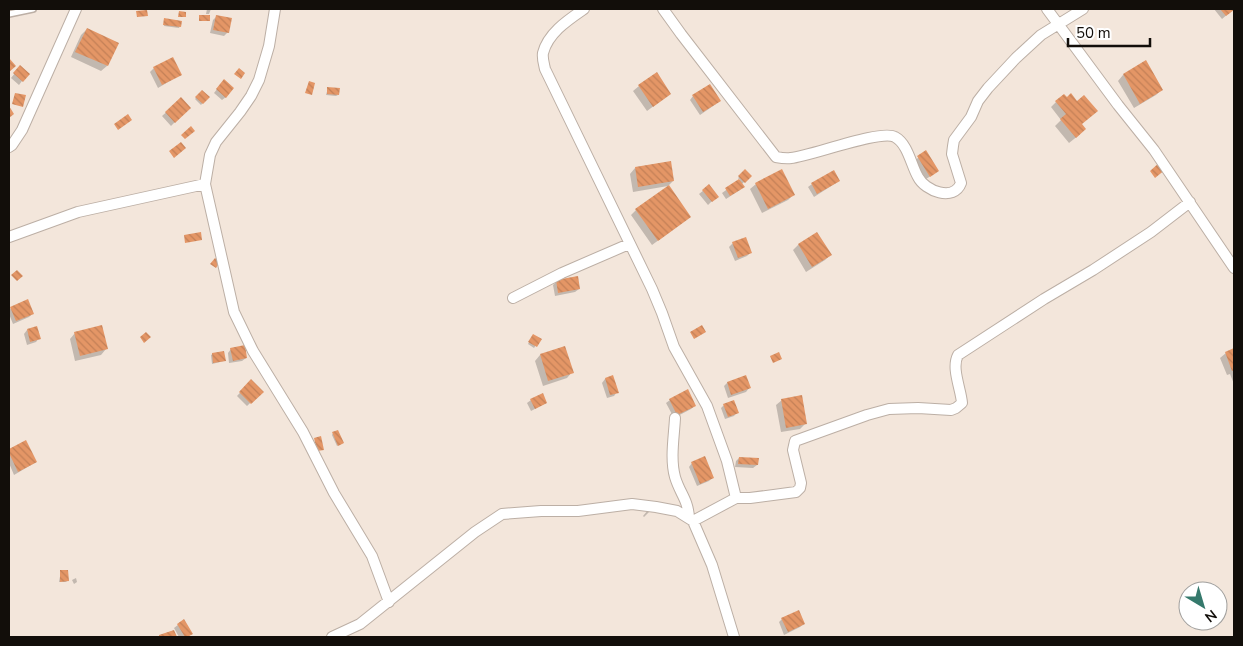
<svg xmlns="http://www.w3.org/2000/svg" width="1243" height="646" font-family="'Nunito Sans',sans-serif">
<defs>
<pattern id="building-back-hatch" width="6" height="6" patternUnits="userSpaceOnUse" patternTransform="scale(1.25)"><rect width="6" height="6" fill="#e49666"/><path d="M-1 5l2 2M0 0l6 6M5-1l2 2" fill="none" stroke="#c38057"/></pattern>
</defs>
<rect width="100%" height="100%" fill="#f3e6db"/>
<!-- shadow -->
<path fill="#0003" d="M207 9H211L209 14H206Z
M1214 9H1234L1222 19Z
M217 16 228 32 224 36 210 33 213 20Z
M165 20 180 26 179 28 164 26Z
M87 29 117 44 107 66 101 71 71 57 81 35Z
M1145 62 1162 89 1156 95 1134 108 1118 81 1123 75Z
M20 67 22 81 19 85 11 78Z
M154 68 180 75 158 88 150 72Z
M221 84 226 97 222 100 214 93Z
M639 86 670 94 647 111 633 91Z
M328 88 338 95 336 96 326 95Z
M202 91 208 97 201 105 195 99Z
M693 96 716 104 700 115 690 100Z
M181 99 189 108 171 126 162 116Z
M1056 102 1081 125 1079 135 1069 143 1055 126 1061 120 1051 107Z
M926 152 934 174 926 179 914 161Z
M635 168 673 181 668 186 633 192 630 174Z
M745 171 750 176 742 184 740 190 726 199 722 193 740 180 738 178Z
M839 181 814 197 808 187 812 184Z
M756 184 793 195 788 200 762 213 750 189Z
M709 186 717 196 708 205 699 194Z
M636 210 690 217 652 245 631 215Z
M817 233 830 255 825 260 806 272 793 250 798 245Z
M733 243 750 253 747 256 735 261 729 247Z
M556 282 579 289 575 292 555 296 553 285Z
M11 308 33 313 29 317 13 324 9 314V310Z
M36 328 39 338 36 342 27 345 24 334 27 330Z
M75 333 106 349 101 355 75 361 70 339Z
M532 337 540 339 534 348 528 344Z
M564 347 572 372 567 378 543 386 535 361 540 355Z
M231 349 246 358 242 361 229 363 228 353Z
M1234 350V384L1230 374 1227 375 1220 358 1226 353Z
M213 354 224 361 212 364 211 355Z
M612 377 617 392 614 396 607 398 602 383 605 379Z
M251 381 262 392 247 406 237 396Z
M727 383 749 388 746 392 728 398 724 386Z
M531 400 546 403 531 411 527 403Z
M670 400 694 406 691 409 674 418 666 403Z
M782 400 806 423 800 429 781 432 776 405Z
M724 405 737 412 734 416 725 419 721 408Z
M333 433 341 444 337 446 332 435Z
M26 442 36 462 14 475 9 463V451Z
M739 458 757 465 753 468 735 467 736 461Z
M692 463 713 477 709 481 697 486 689 467Z
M648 510 650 511 644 517 643 516Z
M61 571 67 581 66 582H59Z
M76 578 77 582 74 584 72 580Z
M782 619 804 624 800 627 784 635 779 622Z
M183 621 191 634 188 637H179L174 628Z"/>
<!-- building -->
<path fill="url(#building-back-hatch)" d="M1220 9H1234V10L1226 16Z
M147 10 148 16 137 17 136 11Z
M179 11 186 12V17H178Z
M199 15H210V21H199Z
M216 15 232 18 229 33 213 30Z
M164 18 182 21 181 27 163 25Z
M87 28 119 43 108 66 75 52Z
M173 57 182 75 162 85 153 67Z
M9 58 16 66 9 72Z
M1146 60 1163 90 1140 104 1123 74Z
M20 65 30 74 23 82 13 73Z
M239 68 245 73 241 79 234 74Z
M657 72 671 94 653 107 638 85Z
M224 79 234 88 226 98 216 89Z
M309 81 315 83 312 95 305 93Z
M710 84 721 101 703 112 692 95Z
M327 87 340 88 339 95 327 94Z
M202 90 210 97 203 104 195 97Z
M15 93 26 95 23 107 12 104Z
M1071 93 1077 101 1084 95 1098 111 1082 124 1086 129 1076 138 1060 119 1066 114 1055 101 1064 94 1067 97Z
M181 97 191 108 175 123 165 112Z
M9 106 14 114 9 118Z
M128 114 132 120 118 130 114 124Z
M191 126 195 131 185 139 181 135Z
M181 142 186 148 174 158 169 151Z
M926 150 939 171 930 177 917 156Z
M671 161 674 181 638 187 635 167Z
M1160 162 1166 169 1155 178 1150 171Z
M745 169 752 176 745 183 738 176Z
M782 169 795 195 768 209 755 183Z
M834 170 840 181 817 194 811 183Z
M739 179 745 187 730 196 725 188Z
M709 184 719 197 712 202 702 190Z
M669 185 691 217 658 241 635 209Z
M201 232 202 240 185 243 184 235Z
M817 232 832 255 812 267 798 244Z
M746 237 752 253 738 258 732 242Z
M215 258 220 262 216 268 210 264Z
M17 270 23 276 17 281 11 275Z
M578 276 580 289 558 293 556 280Z
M28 299 34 314 16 321 10 307Z
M102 325 108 349 80 356 74 332Z
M702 325 706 332 694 339 690 332Z
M37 326 41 339 30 342 27 329Z
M146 332 151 337 144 343 140 337Z
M533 334 542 339 537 347 528 342Z
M245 345 247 358 233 361 230 348Z
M565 346 574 373 548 381 540 354Z
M1234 348V370L1232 371 1225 352Z
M224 351 226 361 213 363 212 353Z
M779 352 782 359 773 363 770 356Z
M613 375 619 393 610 395 605 378Z
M746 375 751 388 731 395 727 382Z
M251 379 264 392 251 404 239 392Z
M688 389 696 406 677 415 669 399Z
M543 393 547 403 535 409 530 399Z
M802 395 807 424 786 428 781 399Z
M734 400 739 413 728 417 723 404Z
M338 430 344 443 338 446 332 432Z
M321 436 324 450 317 451 314 438Z
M26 440 37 462 18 472 9 453V449Z
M705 456 714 478 700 484 691 462Z
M739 457 759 458 758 465 738 464Z
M60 570H68L69 581 60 582Z
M799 610 805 624 788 632 781 618Z
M184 619 193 634 187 637H185L177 624Z
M174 630 177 637H159V635Z"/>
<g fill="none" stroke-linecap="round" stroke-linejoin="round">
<!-- service casing -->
<g stroke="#bcafa5" stroke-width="8">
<path id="service" d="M9 14 33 9"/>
</g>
<!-- minor casing -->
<g stroke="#bcafa5" stroke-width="12">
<path id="minor" d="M275 9 269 46 259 80 251 96 240 112 216 142 210 155 205 184 234 312 253 351 303 432 334 493 372 556 389 602
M584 9C568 20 548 33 543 53 542 58 544 64 545 69L652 289 662 313 674 347 707 406 727 461 736 498
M663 9 681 34 776 157C781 158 786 159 791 158 811 156 881 129 895 137 908 144 911 165 918 177 925 191 954 202 961 183L952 154 953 146 954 140 971 117 978 101 988 88 1016 58 1041 35 1083 9
M1047 9 1118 105 1154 150 1234 268
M9 147 12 145 22 130 76 9
M9 237 78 212 205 184
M513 298 562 273 629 244
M675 418C674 437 670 459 675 477 680 494 688 499 689 518
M693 521 712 565 734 637
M332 637 360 624 475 532 502 514 541 511H578L632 504 656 507 677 511 693 521 736 498H750L796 492 800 488 801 483 793 450 795 441 867 415 889 409 918 408 951 410 956 408 962 403C961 389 951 368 958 355L1044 299 1093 270 1151 232 1190 202"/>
</g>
<!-- service -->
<use href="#service" stroke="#fff" stroke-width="5"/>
<!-- minor -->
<use href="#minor" stroke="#fff" stroke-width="10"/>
</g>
<!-- border -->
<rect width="1243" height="646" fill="none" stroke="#120e0a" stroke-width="20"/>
<!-- north arrow -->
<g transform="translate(1203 606) rotate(142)"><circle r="24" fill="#ffffff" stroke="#a09f9d"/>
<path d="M0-4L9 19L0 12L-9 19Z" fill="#35796c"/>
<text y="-8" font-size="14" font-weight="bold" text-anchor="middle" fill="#120e0a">N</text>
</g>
<!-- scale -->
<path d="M1068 38v8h82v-8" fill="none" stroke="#120e0a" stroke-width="2.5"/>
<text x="1076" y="38" font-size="15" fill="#120e0a" stroke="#ffffff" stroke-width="4" paint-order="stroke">50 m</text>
</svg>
